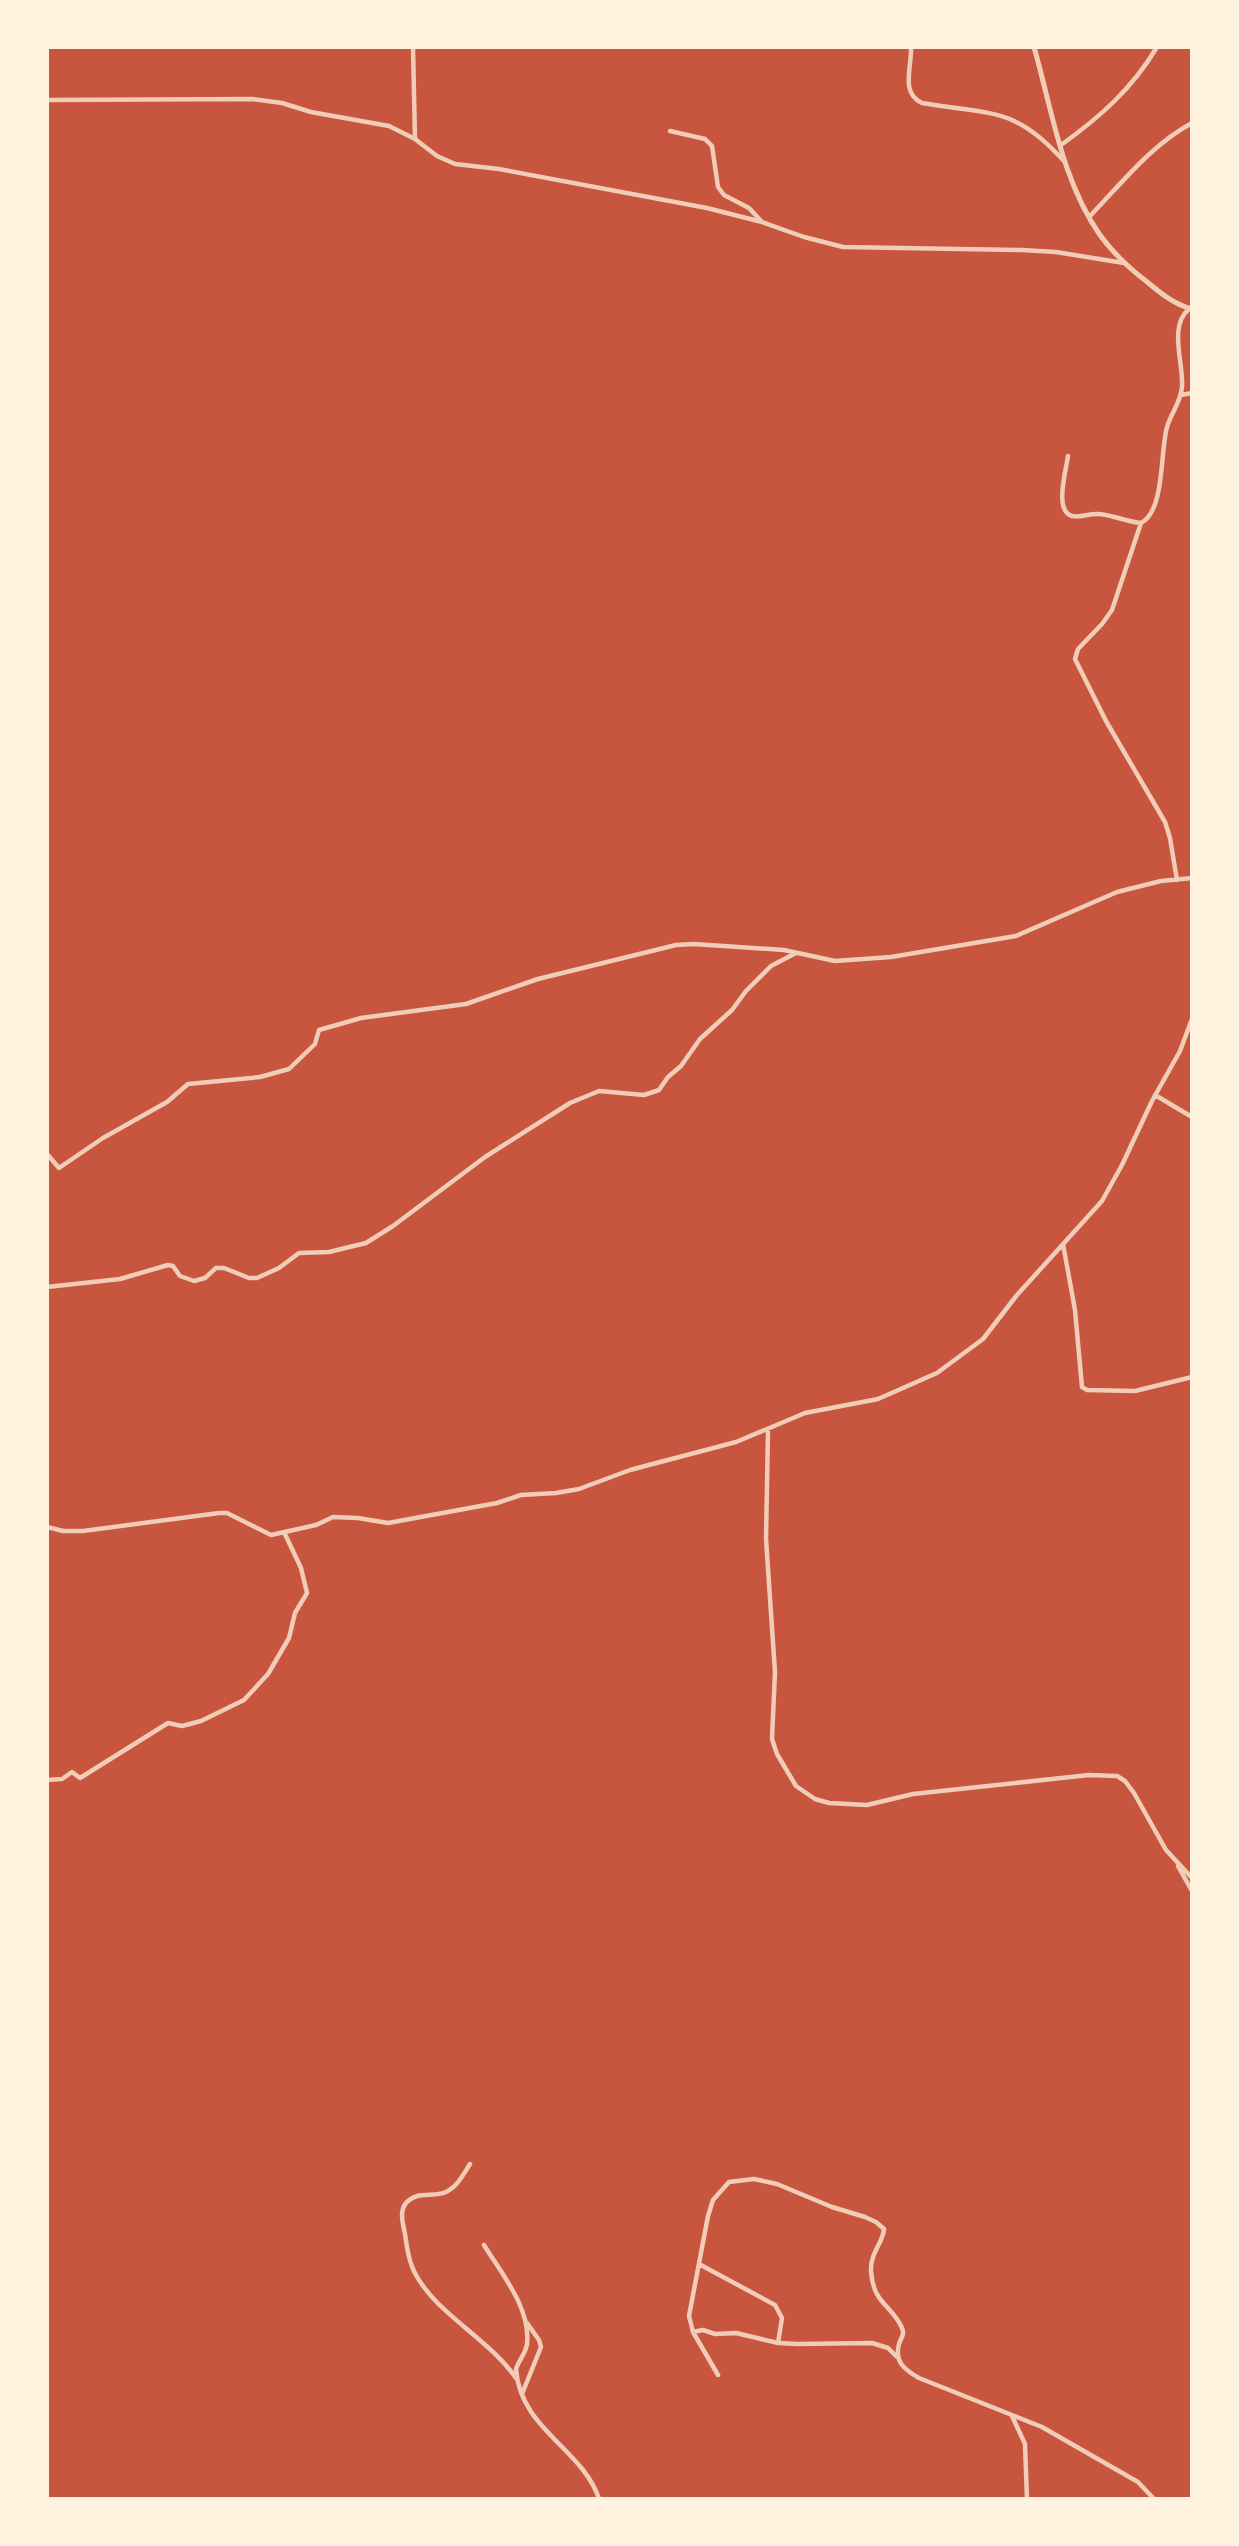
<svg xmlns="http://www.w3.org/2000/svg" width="1239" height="2546" font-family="Overpass,sans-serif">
<rect width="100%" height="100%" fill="#c8553d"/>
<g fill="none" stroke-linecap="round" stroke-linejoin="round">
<!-- minor -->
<path stroke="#f1ccb7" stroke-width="4.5" d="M413 47 415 139
M911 47C912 67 900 93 922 103 947 108 993 110 1014 121 1034 130 1050 146 1065 162
M47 100 252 99 282 103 311 112 389 126 415 139 437 156 455 164 499 169 707 208 762 222 804 237 843 247 1022 250 1056 252 1124 263
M670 131 705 139 712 146 718 187 724 195 749 208 761 221
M1061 145C1100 117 1132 89 1157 47
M1090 216C1122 183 1151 145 1192 123
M1181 395 1192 393
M1068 456C1066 471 1054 511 1072 516 1081 518 1089 513 1099 514 1113 515 1127 522 1141 523 1165 511 1160 451 1167 427 1171 413 1181 402 1182 387 1184 364 1168 326 1189 309
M1141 523 1112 610 1102 624 1078 649 1075 659 1106 721 1165 822 1170 838 1177 880
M1155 1095 1192 1117
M47 1154 59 1168 103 1138 167 1102 188 1084 260 1077 289 1069 315 1044 319 1030 361 1018 466 1004 538 979 676 945 694 944 784 950 835 961 891 957 1016 936 1117 892 1161 881 1192 878
M1063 1244 1075 1310 1082 1387 1087 1390 1135 1391 1192 1377
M47 1287 120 1279 168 1265 173 1266 180 1276 194 1281 205 1278 216 1268H224L249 1278H257L279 1268 299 1253 329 1252 366 1243 393 1226 485 1157 570 1103 599 1091 644 1095 659 1090 668 1077 681 1066 700 1039 732 1010 746 991 771 966 796 953
M768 1431 766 1539 775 1672 772 1739 777 1754 796 1786 815 1799 829 1803 867 1805 913 1794 1089 1775 1117 1776 1125 1781 1134 1793 1166 1850 1192 1878
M47 1527 63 1531H83L219 1513H227L271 1535 316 1525 333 1517 358 1518 388 1523 497 1503 521 1495 556 1493 579 1489 630 1470 736 1442 805 1413 878 1399 937 1373 983 1339 1017 1295 1102 1201 1122 1165 1152 1101 1180 1051 1192 1019
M47 1780 62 1779 72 1772 80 1778 168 1723 182 1726 201 1721 244 1700 268 1674 289 1638 295 1613 307 1593 301 1568 284 1532
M1178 1866 1192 1891
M470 2164C463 2175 457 2187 446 2192 432 2198 418 2190 406 2203 399 2212 403 2224 405 2234 407 2248 409 2263 416 2275 437 2314 489 2339 516 2378
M484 2245C501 2273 531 2308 527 2344 526 2353 519 2360 516 2369 520 2429 583 2449 599 2499
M699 2264 775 2305 782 2318 778 2343
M693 2332 703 2330 715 2334 736 2333 778 2343 797 2344 872 2343 888 2348 897 2357
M718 2375 693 2332 689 2316 708 2216 713 2200 729 2182 754 2179 777 2184 832 2207 865 2217 876 2222 884 2229C883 2243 870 2253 871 2271 873 2304 892 2305 902 2328 905 2335 901 2337 899 2344 894 2362 905 2370 919 2378L1042 2427 1138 2482 1154 2499
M522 2394 541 2347 539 2340 527 2323
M1012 2416 1025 2444 1027 2499"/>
<!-- tertiary -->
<path stroke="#f1ccb7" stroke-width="5" d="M1034 47C1052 110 1062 181 1100 235 1113 253 1129 268 1146 281 1159 292 1175 305 1192 309"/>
</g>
<!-- border -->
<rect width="1239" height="2546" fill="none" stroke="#fff3e0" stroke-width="98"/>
</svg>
